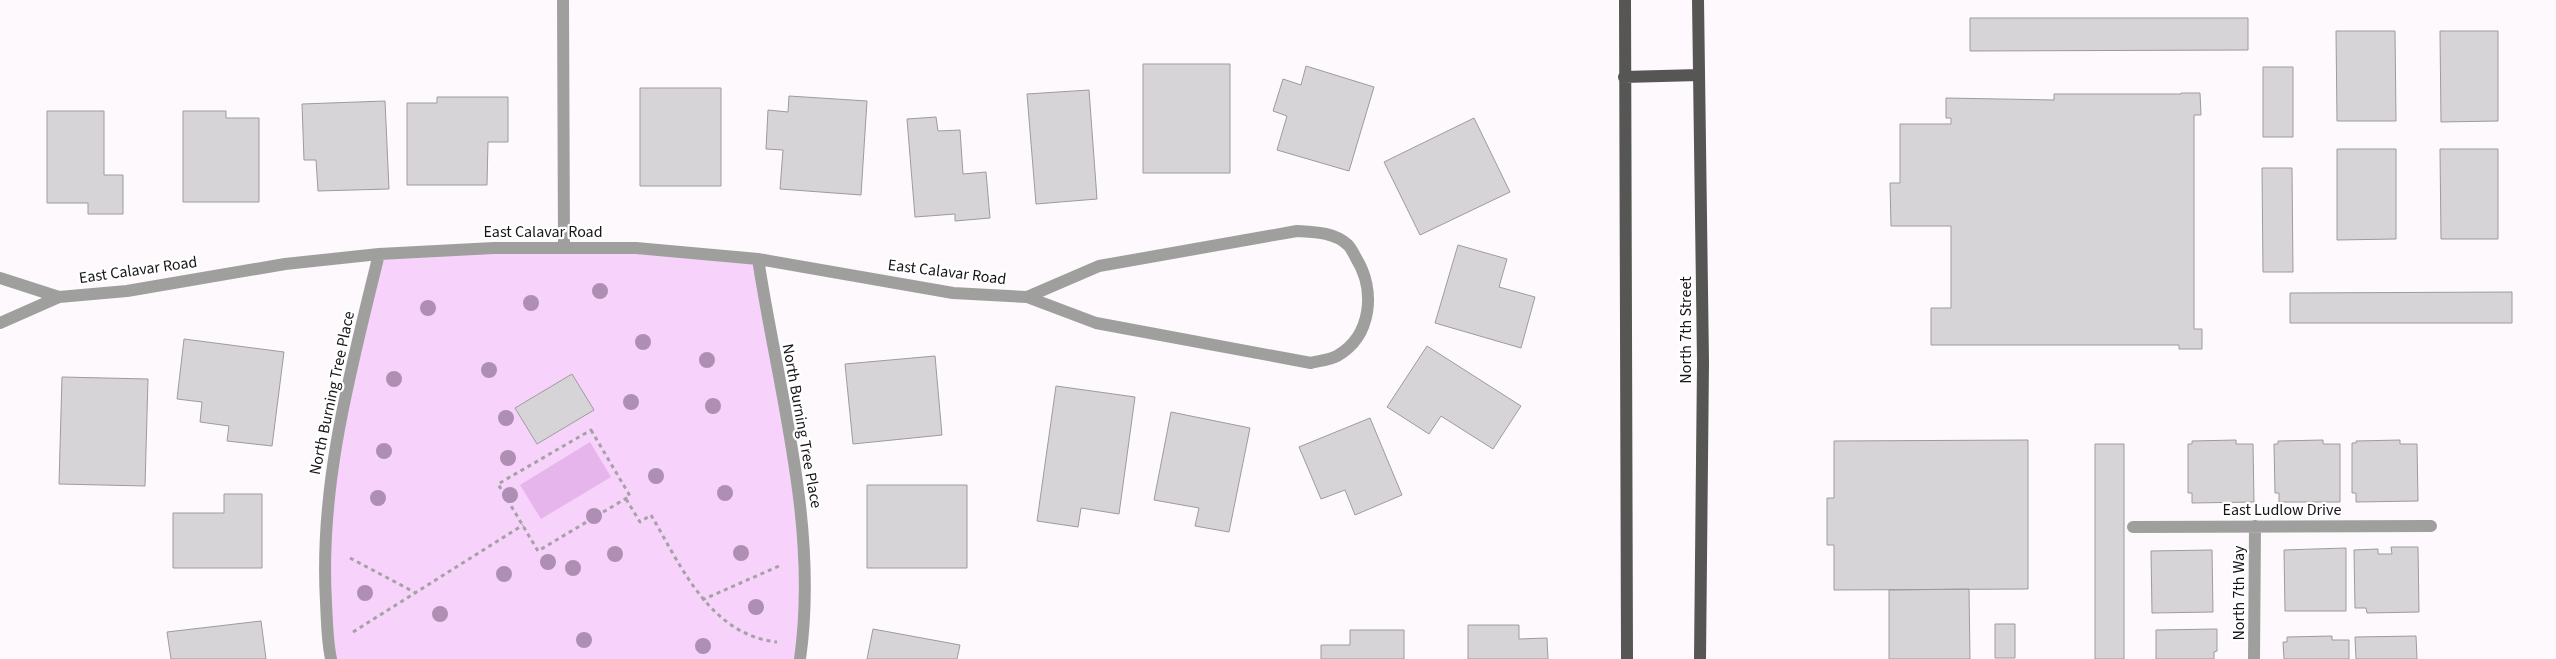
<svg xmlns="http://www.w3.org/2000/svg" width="2556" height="659" font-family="'Source Sans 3',sans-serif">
<rect width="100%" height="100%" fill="#fdf9fd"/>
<!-- green -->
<path fill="#f7d3fb" d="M494 248 758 259 797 478 800 659H331V478L379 254Z"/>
<!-- water -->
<path fill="#e6b5eb" d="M590 442 611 477 541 519 520 485Z"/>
<!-- building -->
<path fill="#d7d4d7" stroke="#9e9b9e" d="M1970 18H2248V50L1970 51Z
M2336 31H2395L2396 121H2337Z
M2440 31H2498V121L2441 122Z
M1143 64H1230V173H1143Z
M1306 66 1374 87 1349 171 1277 150 1287 116 1273 111 1283 79 1301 85Z
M2263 67H2293V137H2263Z
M640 88H721V186H640Z
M1089 90 1097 199 1036 204 1027 94Z
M2181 93H2200L2201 115H2194V329H2202V349H2179V345H1931V308H1951V226H1891L1890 183H1900V124H1951V118H1946V98L2054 100V94H2181Z
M789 96 867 101 861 195 780 189 783 150 766 149 768 110 788 112Z
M437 97H508V142H488L487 185H407V103H437Z
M385 101 389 189 318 191 316 160H304L302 104Z
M47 111H104V175H123V214H88V203H47Z
M183 111H226V118H259V202H183Z
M936 117 938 131 960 130 963 174 986 172 990 218 955 221V214L915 217 907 119Z
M1474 118 1510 192 1420 235 1384 162Z
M2337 149H2396V239L2337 240Z
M2440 149H2498V239H2441Z
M2262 168H2292L2293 272H2263Z
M1458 245 1507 259 1499 287 1535 297 1521 348 1435 323Z
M2512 292V323H2290V293Z
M184 339 284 352 272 446 227 441 229 426 200 422 202 402 177 399Z
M1427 346 1521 406 1493 449 1441 416 1429 434 1387 407Z
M935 356 942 435 853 444 845 364Z
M572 374 594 410 537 444 515 408Z
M62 377 148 379 145 486 59 484Z
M1056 386 1135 397 1119 514 1081 508 1078 527 1037 521Z
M1171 412 1250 428 1229 532 1195 526 1199 508 1154 500Z
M1370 418 1402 495 1355 515 1345 490 1321 499 1299 447Z
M2028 440V589L1834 590V545H1827V498H1834V441Z
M2236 440V444H2253L2254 502 2192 503V493H2188V444H2192V441Z
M2323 440V444H2340V502H2279V493H2275L2274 444H2278V441Z
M2400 440V444H2417L2418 501 2356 502V493H2352V443H2356V441Z
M2095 444H2124V659H2095Z
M867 485H967V568H867Z
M224 494H262V568H173V513H224Z
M2391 547H2418L2419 612 2367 613 2366 608H2355L2354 550 2378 549V554H2392Z
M2346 548V611H2285L2284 550Z
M2212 550 2213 612 2152 613 2151 551Z
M1969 589 1970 659H1889V590Z
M261 621 266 659H171L167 632Z
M1995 624H2015V658H1995Z
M1468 625H1519V639L1547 638 1548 659H1468Z
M873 629 960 645 957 659H867Z
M2217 629V651L2214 652V659H2156V630Z
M1350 630H1404V659H1321V645H1350Z
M2332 636V640H2349V659H2284L2283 642H2287V637Z
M2416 636 2417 659H2356L2355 637Z"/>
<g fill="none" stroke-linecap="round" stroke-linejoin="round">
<!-- path -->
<path stroke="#a5a2a5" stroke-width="3" stroke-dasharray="4 4" stroke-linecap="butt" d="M591 430 630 496 538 551 498 484Z
M626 499 640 522 651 515C681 566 710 635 777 642
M350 558 416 593
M702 600 779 566
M353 632 523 525"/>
<!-- minor -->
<path stroke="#9fa09e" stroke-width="12" d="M563 0 564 248
M758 259C778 390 819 526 800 659
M0 278 59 297
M0 323 59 297 127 291 285 264 379 254 494 248H636L758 259 953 293 1027 297 1096 323 1311 363C1318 361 1330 360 1337 356 1372 336 1376 290 1356 258 1354 254 1351 248 1348 245 1334 232 1314 232 1297 231L1099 266 1027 297
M2133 527 2431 526
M331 659C327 640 327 621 326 602 319 484 351 369 379 254
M2254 659 2255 526"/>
<!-- primary -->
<path stroke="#565754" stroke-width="12" d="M1625 0 1627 659
M1698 0 1703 362 1700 659
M1624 77 1699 75"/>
</g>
<!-- trees -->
<g fill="#af8eb4">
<circle cx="600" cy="291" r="8"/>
<circle cx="531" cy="303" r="8"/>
<circle cx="428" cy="308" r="8"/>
<circle cx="643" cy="342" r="8"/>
<circle cx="707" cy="360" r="8"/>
<circle cx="489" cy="370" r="8"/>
<circle cx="394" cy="379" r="8"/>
<circle cx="631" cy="402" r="8"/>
<circle cx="713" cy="406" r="8"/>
<circle cx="506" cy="418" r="8"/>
<circle cx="384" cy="451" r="8"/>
<circle cx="508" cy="458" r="8"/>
<circle cx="656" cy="476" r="8"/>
<circle cx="725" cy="493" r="8"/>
<circle cx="510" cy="495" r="8"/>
<circle cx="378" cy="498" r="8"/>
<circle cx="594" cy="516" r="8"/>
<circle cx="741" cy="553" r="8"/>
<circle cx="615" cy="554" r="8"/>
<circle cx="548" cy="562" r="8"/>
<circle cx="573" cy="568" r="8"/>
<circle cx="504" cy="574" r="8"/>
<circle cx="365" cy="593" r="8"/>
<circle cx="756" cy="607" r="8"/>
<circle cx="440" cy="614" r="8"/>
<circle cx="584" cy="640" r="8"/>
<circle cx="703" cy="646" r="8"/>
</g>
<g text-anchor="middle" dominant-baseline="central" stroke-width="4.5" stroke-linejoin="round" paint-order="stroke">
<!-- street labels -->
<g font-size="16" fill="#171617" stroke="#fff">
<text x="543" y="232">East Calavar Road</text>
<text transform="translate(138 270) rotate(-8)">East Calavar Road</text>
<text transform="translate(947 272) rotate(7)">East Calavar Road</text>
<text transform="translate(1686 330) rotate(-90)">North 7th Street</text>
<text transform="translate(332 393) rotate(-78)">North Burning Tree Place</text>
<text transform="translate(802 426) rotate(80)">North Burning Tree Place</text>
<text x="2282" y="510">East Ludlow Drive</text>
<text transform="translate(2239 593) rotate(-90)">North 7th Way</text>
</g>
</g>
</svg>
